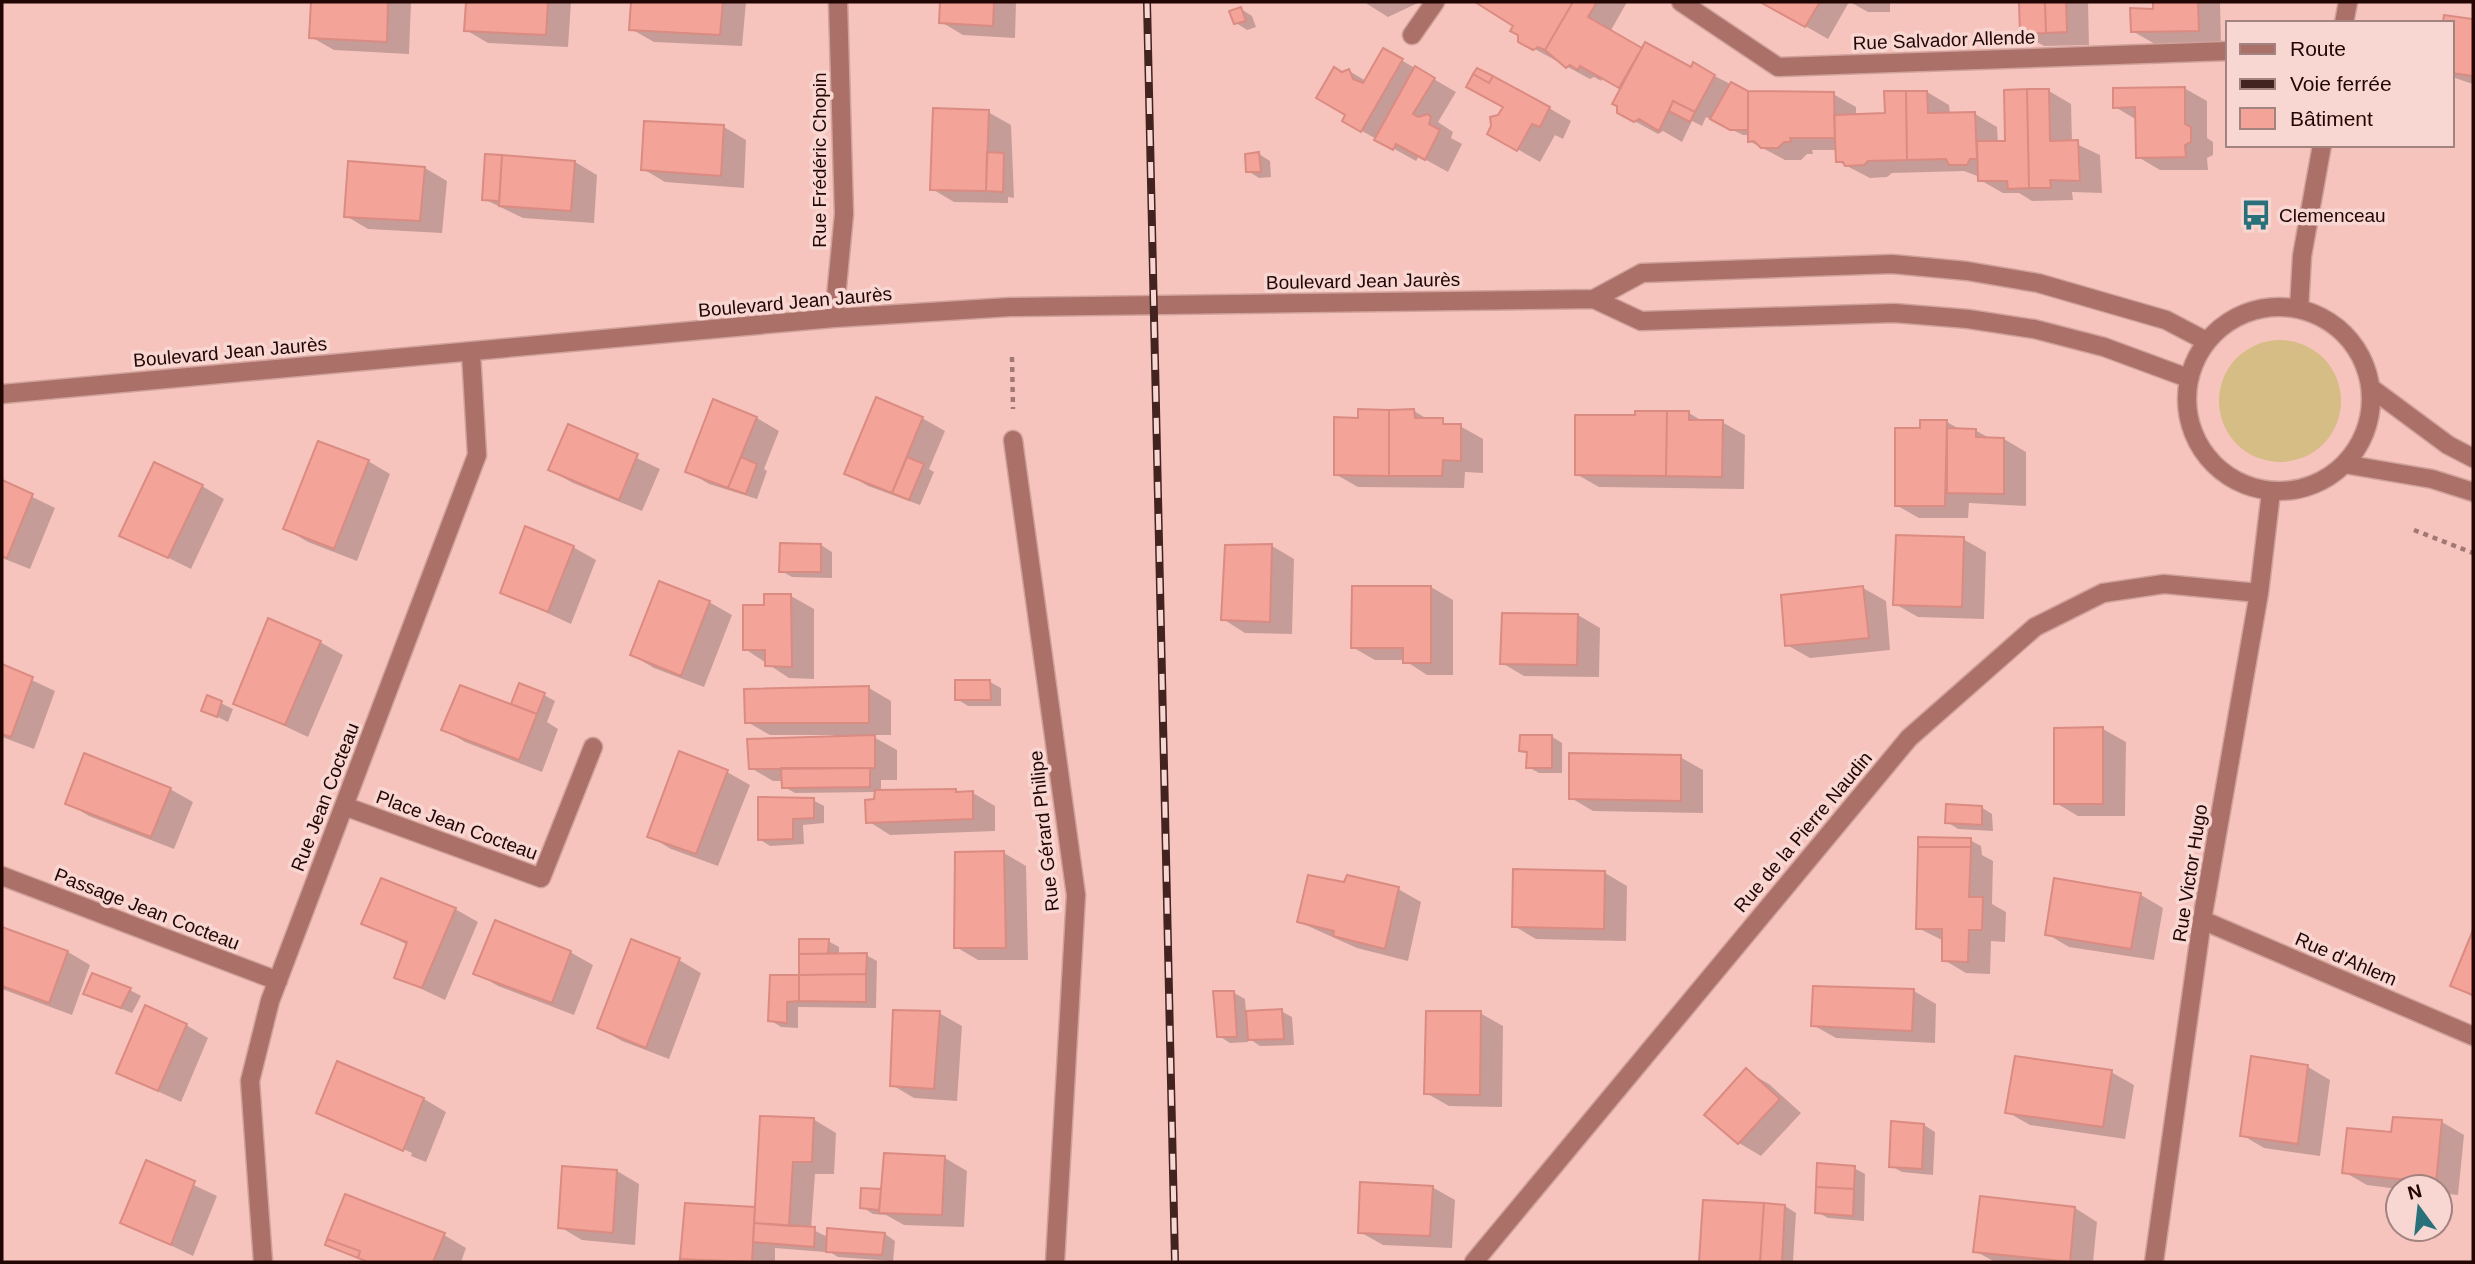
<svg xmlns="http://www.w3.org/2000/svg" width="2475" height="1264" font-family="Helvetica,sans-serif">
<rect width="100%" height="100%" fill="#f7c4bd"/>
<!-- green -->
<path fill="#d5bd85" d="M2219 401a61 61 0 1 1 122 0a61 61 0 1 1-122 0Z"/>
<!-- shadow -->
<path fill="#0003" d="M313 2H411L409 54 334 50 311 37Z
M468 2H571L568 47 488 43 466 30Z
M633 2H746L742 46 654 42 631 29Z
M942 2H1016L1015 38 963 35 941 22Z
M1364 2H1420L1388 17Z
M1477 2H1627L1610 32 1642 51 1692 69 1693 65 1748 93 1833 94 1856 107V116L1886 115 1927 92 1949 105 1950 114H1975L1997 127 1998 143H2007L2049 91 2071 104 2072 142 2100 155 2102 193 2072 192 2073 200 2032 201 2019 193H2003L1980 180V177L1964 171 1892 173 1887 177 1870 178 1837 161V150H1812L1813 154H1807L1801 160H1785L1749 141V135H1743L1706 117 1702 126 1692 121 1682 142 1663 131 1658 134 1618 112 1622 88 1603 77 1601 81 1594 77 1590 79 1520 41 1515 25Z
M1763 2 1846 3 1849 2 1828 39Z
M1850 2H1890V12H1868Z
M2021 2H2088L2089 45 2044 46 2021 33Z
M2155 2H2220L2221 43 2155 44 2132 31 2155 10Z
M1241 9 1252 16 1256 27 1247 30 1236 23Z
M2446 17 2473 21V84L2452 77V23Z
M1384 50 1456 92 1438 122 1453 132 1451 138 1462 144 1448 172 1419 156 1416 161 1344 121 1348 114 1342 74 1349 71 1366 81Z
M2184 88 2207 101V138L2213 142V155L2207 158 2208 170H2160L2138 157 2137 120 2115 107Z
M1549 108 1571 121 1563 139 1555 135 1540 162 1489 133Z
M988 112 1011 125 1014 198 1008 197V203L954 202 932 189Z
M724 127 746 140 744 188 665 182 643 169Z
M1259 154 1270 161 1271 177 1259 178 1248 171Z
M487 156 575 162 597 175 594 223 523 218 484 199Z
M425 168 447 181 442 233 368 229 346 216Z
M714 402 757 418 779 431 764 469 767 471 757 499 709 484 687 471Z
M1414 411 1429 420 1460 426 1483 439V473L1465 472 1464 488 1358 487 1335 474 1360 420Z
M1689 413 1704 422H1722L1745 435 1744 489 1599 487 1576 474 1636 417Z
M922 418 945 431 929 469 934 472 920 505 868 486 846 473Z
M1947 422 1961 430H1975L1991 439H2004L2026 452V506L1969 503 1968 518H1919L1896 505 1922 430Z
M569 426 660 469 642 511 573 483 550 470Z
M368 461 390 474 357 561 308 542 286 529Z
M2 482 55 508 30 569 2 558Z
M202 486 224 499 191 569 122 535Z
M1963 539 1986 552 1984 619 1918 617 1895 604Z
M821 545 832 552V578L792 577 781 571Z
M1272 546 1294 559 1292 634 1245 633 1223 619Z
M573 547 596 560 571 624 502 592Z
M1431 587 1453 600V675H1427L1404 660H1375L1352 647Z
M1863 588 1886 601 1890 650 1810 658 1787 645Z
M791 596 814 609V679L789 678 745 649 766 607Z
M709 602 732 615 704 687 654 668 632 655Z
M1578 615 1600 628 1599 677 1524 676 1502 663Z
M320 642 343 655 308 737 236 703Z
M2 666 55 691 34 749 2 737Z
M990 682 1001 688V706H968L957 699Z
M869 688 891 701V735H870L897 750V780H881V792L973 793 995 806V831L890 835 868 821 876 792 795 793 784 787 783 781H773L751 768 833 738V735H770L747 722Z
M544 695 555 701 547 722 558 729 542 772 465 742 443 729 521 708 514 704Z
M208 697 233 709 228 722 203 710Z
M2103 729 2126 742 2125 816H2078L2056 803Z
M1551 736 1562 743V773H1539L1528 767V754L1520 750Z
M1680 757 1703 770V813L1593 811 1571 798Z
M727 772 750 785 718 866 671 849 649 836Z
M170 789 193 802 174 849 89 816 67 803Z
M813 800 824 806V823L803 825 804 844 770 846 759 839Z
M1981 807 1992 814 1993 831 1958 829 1947 822Z
M1970 840 1981 846 1982 855 1993 861 1992 904 2006 912 2005 942 1991 941 1990 974 1966 973 1944 960V941L1918 928Z
M1004 853 1026 866 1028 960H978L956 947Z
M1605 873 1627 886 1626 941 1536 939 1514 926Z
M381 880 455 909 478 922 445 1000 396 977 408 945 363 923Z
M1345 884 1398 889 1421 902 1408 961 1357 948 1299 922Z
M2141 895 2163 908 2154 960 2069 947 2047 934Z
M2 928 68 952 90 965 72 1015 2 989Z
M2473 935V997L2453 985Z
M828 941 839 947V955H866L877 961 876 1008 798 1007V1028L781 1027 770 1020Z
M570 952 593 965 574 1015 498 986 476 973Z
M679 960 701 973 669 1059 622 1041 599 1028Z
M130 990 141 996 132 1013 85 994Z
M1914 991 1936 1004 1935 1043 1836 1038 1813 1025Z
M1234 993 1245 999 1246 1012 1281 1011 1292 1017 1294 1045 1260 1046 1248 1038V1042L1230 1043 1219 1036Z
M939 1013 962 1026 957 1101 914 1098 892 1085Z
M1480 1013 1503 1026 1502 1107 1449 1106 1426 1093Z
M186 1025 208 1038 181 1102 118 1073Z
M338 1063 424 1099 446 1112 426 1162 411 1156 412 1153 339 1121V1124L318 1112Z
M2308 1067 2330 1080 2320 1156 2264 1148 2242 1135Z
M1746 1071 1769 1084 1801 1113 1761 1156 1739 1143Z
M2111 1072 2134 1085 2125 1139 2030 1125 2007 1112Z
M813 1119 836 1133 834 1174H815L811 1229 828 1237 885 1234 895 1241 893 1261 838 1257 825 1249V1252L775 1248V1262H681L687 1205 756 1209Z
M2442 1122 2464 1135 2458 1195 2440 1193V1187L2398 1189 2367 1185 2344 1172 2393 1134Z
M1924 1125 1935 1132 1933 1175 1902 1172 1891 1166Z
M945 1158 967 1171 964 1227 904 1225 886 1215 873 1214 862 1207 880 1190 883 1192Z
M147 1163 217 1196 193 1256 122 1222Z
M1854 1168 1865 1174 1864 1221 1828 1218 1817 1212Z
M617 1171 639 1184 635 1245 582 1240 560 1227Z
M1432 1187 1455 1200 1452 1248 1383 1245 1360 1232Z
M1704 1202 1785 1206 1796 1213 1793 1262H1701Z
M2075 1208 2097 1222 2093 1262H1995L1975 1251Z
M444 1235 466 1248 461 1262H367L327 1244Z"/>
<!-- building -->
<path fill="#f4a398" stroke="#da8b82" stroke-width="2" d="M311 2H388L387 42 309 38Z
M466 2H548L546 35 464 31Z
M631 2H723L720 35 629 30Z
M940 2H994L993 26 939 23Z
M1475 2H1573L1545 50 1538 47 1533 50 1518 42V35L1510 31 1513 26Z
M1573 2H1597L1588 17 1642 48 1619 88 1580 66 1578 70 1570 65 1566 68 1545 50Z
M1760 2H1820L1805 27Z
M2019 2H2045L2046 33 2020 34Z
M2045 2H2066L2067 32 2046 33Z
M2153 2H2198L2199 31 2131 32 2130 8 2153 9Z
M1241 7 1246 21 1234 24 1229 11Z
M2444 15 2473 19V76L2452 73V23H2443Z
M1645 42 1691 67 1693 62 1715 75 1695 112 1673 101 1659 131 1639 119 1634 122 1617 113V106L1612 104Z
M1383 48 1403 59 1361 132 1342 121 1345 115 1316 98 1334 67 1342 72 1349 69 1353 79 1363 83Z
M1415 66 1435 78 1413 114 1418 117 1428 114 1431 117 1429 124 1440 130 1425 160 1396 144 1393 150 1374 140Z
M1477 68 1493 76 1489 83 1473 74Z
M1473 74 1489 83 1493 76 1550 107 1540 127 1532 124 1517 151 1487 134 1491 126 1490 117 1498 115 1503 107 1466 87Z
M1731 82 1748 91V130H1730L1710 119Z
M2185 87V124L2191 127V142L2185 145 2186 157 2136 158 2135 107 2113 108V88Z
M2027 89H2049L2050 141 2078 140 2080 181 2050 180 2051 188H2029Z
M2027 89 2029 188 2008 189 2007 181H1978L1977 141H2005L2004 90Z
M1748 91 1834 92 1835 138H1790L1791 142H1784L1778 148H1761L1754 141 1748 142Z
M1884 91H1906L1907 160 1868 161 1864 165 1845 166 1843 162H1836L1834 115 1885 113Z
M1906 91H1927L1928 113 1975 112 1977 159H1970L1967 165H1949L1946 159 1907 160Z
M1673 101 1695 112 1690 122 1669 111Z
M933 108 989 110 986 191 930 190Z
M644 121 724 125 721 176 641 170Z
M987 152 1004 153 1003 192 986 191Z
M1259 152 1261 172H1246L1245 154Z
M485 154 502 155 499 201 482 200Z
M502 155 575 161 571 211 499 206Z
M348 161 425 167 420 221 344 217Z
M876 397 923 417 892 493 844 474Z
M713 399 757 417 728 488 685 472Z
M1358 409 1389 410V476L1334 475V417L1358 418Z
M1414 409 1415 418H1443V424H1461V461L1443 460 1442 476H1389V410Z
M1635 411H1667L1666 476 1575 475V415H1635Z
M1667 411H1689V420H1723L1722 477 1666 476Z
M1920 420H1947L1945 506H1895V428H1920Z
M568 424 638 454 619 500 548 470Z
M1947 428 1976 429V437L2004 438V494L1947 493Z
M318 441 369 460 334 549 283 529Z
M741 457 757 464 746 494 728 488Z
M907 457 924 464 909 500 892 493Z
M154 462 203 485 168 558 119 536Z
M2 480 33 494 7 558 2 556Z
M525 526 574 546 548 612 500 593Z
M1896 535 1964 537 1962 607 1893 605Z
M780 543 821 544V572H779Z
M1272 544 1270 622 1221 620 1225 545Z
M659 581 710 601 681 676 630 655Z
M1352 586H1431V663H1403V648H1351Z
M1863 586 1869 638 1785 646 1781 595Z
M764 594H791L792 667 765 666V650H743V605H764Z
M1502 613 1578 614 1577 665 1500 664Z
M268 618 321 641 285 725 233 704Z
M2 664 33 677 11 737 2 734Z
M955 680H990L991 700H955Z
M519 683 545 693 537 714 511 704Z
M460 685 537 714 519 760 441 730Z
M869 686V723H745L744 689Z
M207 695 222 701 217 717 201 711Z
M2103 727V804H2054V728Z
M875 735V768L749 769 747 739Z
M1520 735H1552V768H1526L1527 752 1519 751Z
M679 751 728 770 696 854 647 837Z
M84 753 171 788 151 837 65 804Z
M1569 753 1681 755V801L1569 799Z
M781 768H870V787L782 788Z
M956 789V792L973 791V819L866 823 865 800 874 799 875 790Z
M758 797 814 798V818L793 819V839L758 840Z
M1946 804 1982 806V825L1945 823Z
M1918 837 1971 838V847H1918Z
M1918 847H1971L1969 897H1983L1982 930H1969L1968 962 1942 961V929H1916Z
M1004 851 1006 948H954L955 852Z
M1513 869 1605 871 1604 929 1512 927Z
M1308 875 1344 882 1347 875 1399 887 1385 949 1333 936 1334 931 1297 922Z
M381 878 456 908 422 988 394 978 407 942 361 924Z
M2054 878 2141 893 2131 949 2045 935Z
M495 920 571 951 552 1003 473 974Z
M2 927 68 951 49 1003 2 986Z
M2473 930V995L2450 986Z
M631 939 680 958 646 1048 597 1028Z
M799 939H829L828 954H799Z
M867 953 866 974 799 975V954Z
M92 973 131 988 121 1008 83 994Z
M866 974V1002L799 1001V975Z
M770 975H799V1001L787 1002V1023L768 1021Z
M1813 986 1914 989 1912 1031 1811 1026Z
M1213 991H1234L1237 1037H1217Z
M145 1005 187 1024 158 1091 116 1073Z
M1282 1009 1284 1039 1248 1040 1246 1011Z
M893 1010 940 1011 934 1089 890 1086Z
M1426 1011H1481L1480 1095 1424 1094Z
M2015 1056 2112 1070 2103 1127 2005 1113Z
M2251 1056 2308 1065 2298 1144 2240 1136Z
M337 1061 424 1098 403 1151 316 1113Z
M1746 1068 1780 1099 1738 1144 1704 1115Z
M760 1116 814 1118 812 1162H793L789 1226 754 1223Z
M2393 1117 2442 1120 2436 1183 2342 1173 2347 1128 2391 1132Z
M1891 1121 1924 1124 1922 1169 1889 1167Z
M884 1153 945 1156 942 1215 879 1213Z
M146 1160 195 1181 171 1245 120 1223Z
M1817 1163 1855 1166 1854 1189 1816 1187Z
M562 1166 617 1170 613 1233 558 1228Z
M1360 1182 1433 1186 1430 1236 1358 1233Z
M1816 1187 1854 1189 1853 1216 1815 1213Z
M861 1188 881 1189 879 1210 860 1208Z
M345 1194 445 1233 433 1262H368L358 1258 360 1251 327 1239Z
M1980 1196 2075 1207 2070 1262 1973 1252Z
M1703 1200 1764 1203 1760 1262H1699Z
M685 1203 755 1207 752 1262 680 1259Z
M1764 1203 1785 1205 1782 1262H1760Z
M754 1223 815 1227 814 1247 753 1242Z
M827 1228 885 1233 882 1255 826 1252Z
M327 1239 360 1251 358 1258 325 1245Z
M680 1259 722 1262H679Z"/>
<g fill="none" stroke-linecap="round" stroke-linejoin="round">
<!-- minor casing -->
<g stroke="#d0a29c" stroke-width="21">
<path id="minor" d="M1681 2 1778 67 2228 51
M2344 23 2348 2
M1412 35 1435 2
M1594 299 1642 273 1892 264 1967 271 2038 283 2166 320 2206 341
M2187 399a92 92 0 1 1 184 0a92 92 0 1 1-184 0Z
M2299 309 2302 256 2322 145
M834 318 844 214 838 2
M2371 388 2448 445 2473 458
M2 394 834 318 1010 307 1594 299 1641 321 1894 313 1968 319 2034 329 2104 347 2188 378
M1013 440 1076 895 1055 1262
M2344 464 2432 479 2473 492
M344 806 541 878 593 747
M2 876 278 981
M2202 920 2473 1036
M263 1262 250 1081 270 1001 477 455 471 353
M1474 1262 1909 738 2035 627 2103 593 2164 584 2259 593
M2154 1262 2202 920 2259 593 2271 492"/>
</g>
<!-- path -->
<path stroke="#a27873" stroke-width="4.5" stroke-dasharray="5 5" stroke-linecap="butt" d="M1012 357 1013 409
M2414 530 2473 553"/>
<!-- minor -->
<use href="#minor" stroke="#ab7068" stroke-width="18"/>
<!-- rail casing -->
<g stroke="#422320" stroke-width="8">
<path id="rail" d="M1147 2 1175 1262"/>
</g>
<!-- rail -->
<use href="#rail" stroke="#f8d6d1" stroke-width="5" stroke-dasharray="16" stroke-linecap="butt"/>
</g>
<!-- icons -->
<defs>
<g id="bus-bare" transform="scale(2.415)"><path d="M-5-6H5V4H4V6H2V4H-2V6H-4V4H-5ZM-3.5-4V0h7V-4ZM-3.5 1.2v1.5H-2V1.2ZM2 1.2v1.5H3.5V1.2Z" fill="#28717b" stroke="#f8d6d1" stroke-width="2.5" paint-order="stroke"/></g>
</defs>
<g fill-rule="evenodd">
<use href="#bus-bare" x="2256" y="215"/>
</g>
<g text-anchor="middle" dominant-baseline="central" stroke-width="7" stroke-linejoin="round" paint-order="stroke">
<!-- street labels -->
<g font-size="19" fill="#210604" stroke="#f8d6d1">
<text transform="translate(1944 40) rotate(-2)">Rue Salvador Allende</text>
<text transform="translate(819 160) rotate(-90)">Rue Frédéric Chopin</text>
<text transform="translate(1363 281) rotate(-1)">Boulevard Jean Jaurès</text>
<text transform="translate(795 302) rotate(-5)">Boulevard Jean Jaurès</text>
<text transform="translate(230 352) rotate(-5)">Boulevard Jean Jaurès</text>
<text transform="translate(325 797) rotate(-69)">Rue Jean Cocteau</text>
<text transform="translate(457 825) rotate(20)">Place Jean Cocteau</text>
<text transform="translate(1044 831) rotate(-96)">Rue Gérard Philipe</text>
<text transform="translate(1803 832) rotate(-50)">Rue de la Pierre Naudin</text>
<text transform="translate(2190 873) rotate(-81)">Rue Victor Hugo</text>
<text transform="translate(147 909) rotate(21)">Passage Jean Cocteau</text>
<text transform="translate(2346 959) rotate(23)">Rue d'Ahlem</text>
</g>
<!-- poi labels -->
<g font-size="19" fill="#210604" stroke="#f8d6d1" text-anchor="start">
<text x="2279" y="215">Clemenceau</text>
</g>
</g>
<!-- border -->
<rect width="2475" height="1264" fill="none" stroke="#210604" stroke-width="7"/>
<!-- legend -->
<rect x="2226" y="21" width="228" height="126" fill="#f8d6d1" stroke="#a2837f" stroke-width="2"/>
<rect x="2240" y="44" width="35" height="10" fill="#ab7068" stroke="#a2837f" stroke-width="2"/>
<text x="2290" y="56" font-size="21" fill="#210604">Route</text>
<rect x="2240" y="79" width="35" height="10" fill="#422320" stroke="#a2837f" stroke-width="2"/>
<text x="2290" y="91" font-size="21" fill="#210604">Voie ferrée</text>
<rect x="2240" y="108" width="35" height="21" fill="#f4a398" stroke="#a2837f" stroke-width="2"/>
<text x="2290" y="126" font-size="21" fill="#210604">Bâtiment</text>
<!-- north arrow -->
<g transform="translate(2419 1208) rotate(345)"><circle r="33" fill="#f8d6d1" stroke="#a2837f" stroke-width="2"/>
<path d="M0-5L12 26L0 18L-12 26Z" fill="#28717b"/>
<text y="-10" font-size="19" font-weight="bold" text-anchor="middle" fill="#210604">N</text>
</g>
</svg>
